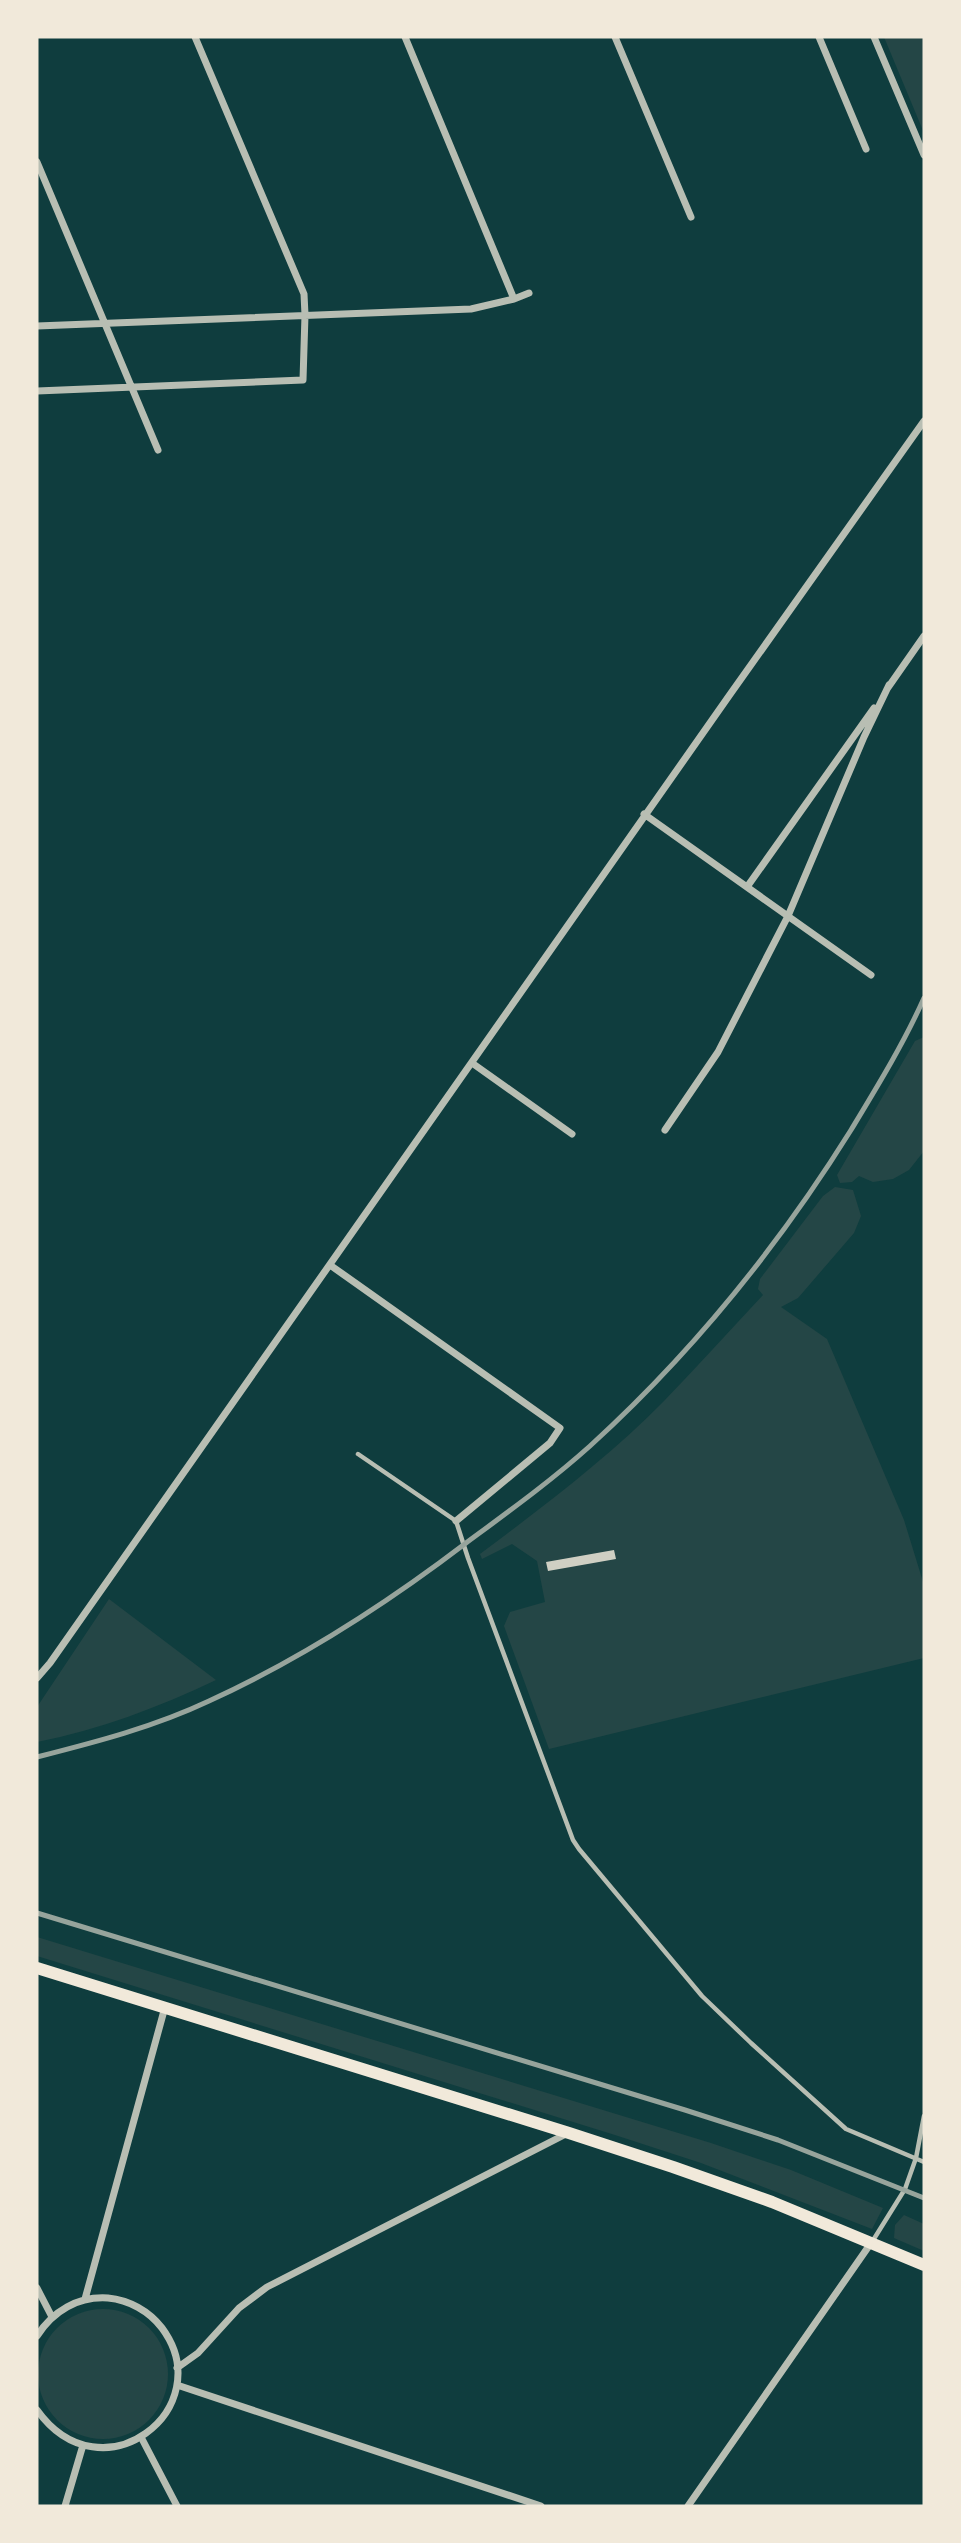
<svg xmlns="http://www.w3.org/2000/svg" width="961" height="2543" font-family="'Work Sans',sans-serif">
<rect width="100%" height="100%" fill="#0f3d3e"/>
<!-- green -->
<path fill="#244646" d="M884 37H922L924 41V133Z
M924 1037V1151L909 1170 893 1179 873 1182 859 1176 852 1182 840 1183 837 1175 915 1041Z
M835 1187 853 1190 861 1216 854 1233 798 1298 781 1307 827 1339 904 1520 924 1585V1658L549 1749 504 1626 510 1612 545 1602 537 1561 512 1544 482 1559 480 1554C544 1506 608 1458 664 1401 698 1366 730 1330 763 1295L758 1289 760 1279 823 1196Z
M109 1599 216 1680C159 1707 99 1730 37 1742V1707Z
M37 1937 711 2143 791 2170 883 2208 872 2229 701 2163 615 2135 37 1956Z
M904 2215 924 2224V2251L894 2238 895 2225Z
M38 2374a65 65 0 1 1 130 0a65 65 0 1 1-130 0Z"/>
<!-- building -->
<path fill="#cfcfc3" d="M614 1550 616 1559 548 1571 546 1562Z"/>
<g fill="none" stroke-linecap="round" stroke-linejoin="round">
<!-- service -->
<path stroke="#b8beb3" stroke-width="4.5" d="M358 1454 456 1521 468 1558 573 1840 579 1849 702 1996 751 2043 846 2129 924 2162
M872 2242 905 2189 916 2158 924 2116"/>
<!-- minor -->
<path stroke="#b8beb3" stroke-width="7" d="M405 37 514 299
M615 37 691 217
M819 37 866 149
M874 37 924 155
M37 162 158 450
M37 326 471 309 514 299 529 293
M37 391 303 380 305 315 304 294 195 37
M887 689 924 636
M644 814 871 975
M747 887 874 708
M472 1063 572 1134
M665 1130 718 1052 788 916 864 737 889 685
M330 1265 560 1428 550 1443 456 1521
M37 1678 50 1663C342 1249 630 833 924 421
M37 2288 52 2317
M85 2299 165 2007
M37 2336C53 2311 78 2296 108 2298 129 2300 149 2311 162 2328 221 2408 102 2501 37 2410
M177 2368 198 2353 239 2308 267 2287 566 2134
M177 2385 541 2506
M141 2437 177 2506
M65 2506 83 2445
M688 2506 871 2243"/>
<!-- secondary -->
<path stroke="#f1e9da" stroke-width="12" d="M37 1968 569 2133 673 2167 772 2202 924 2265"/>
<!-- rail -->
<path stroke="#97a49c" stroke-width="5" d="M37 1757C96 1742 154 1727 209 1701 301 1659 386 1604 466 1543 508 1512 551 1481 590 1446 692 1353 778 1247 851 1130 877 1087 904 1043 924 998
M37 1913 685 2110 778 2140 924 2198"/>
</g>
<!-- border -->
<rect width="961" height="2543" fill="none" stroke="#f1e9da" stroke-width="77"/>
</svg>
